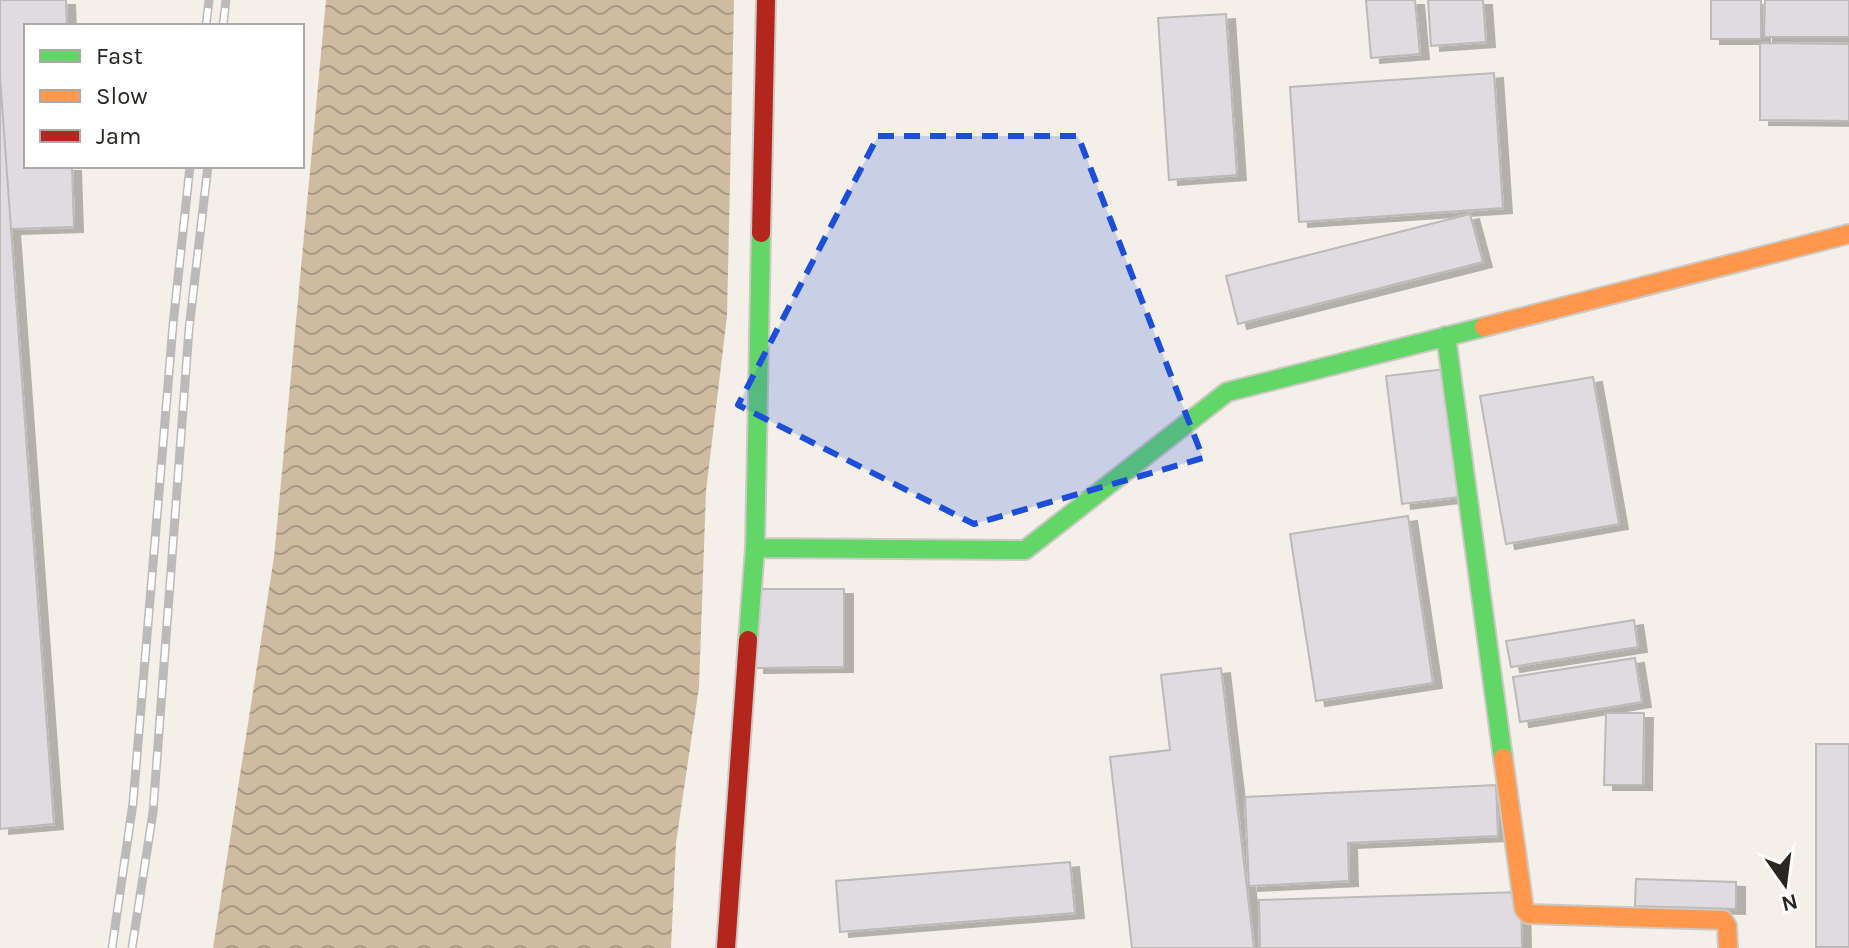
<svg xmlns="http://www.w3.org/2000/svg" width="1849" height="948" font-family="Karla,sans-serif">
<defs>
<pattern id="water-waves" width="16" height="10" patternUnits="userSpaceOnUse" patternTransform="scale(2)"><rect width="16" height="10" fill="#cebca1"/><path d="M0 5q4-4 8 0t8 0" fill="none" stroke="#a79983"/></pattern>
<filter id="shadow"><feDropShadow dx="9" dy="5" stdDeviation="0" flood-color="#0004"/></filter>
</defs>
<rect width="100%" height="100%" fill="#f4efe9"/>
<!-- water -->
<path fill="url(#water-waves)" d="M326 0H734L727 316 706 491 699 687 676 843 671 948H213L274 557Z"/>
<!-- building -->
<path fill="#e0dbe0" stroke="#bcb9b9" stroke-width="2" filter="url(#shadow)" d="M0 0H66L67 26H26V166H72L74 227 11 229 0 76Z
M1366 0H1415L1420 54 1371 58Z
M1428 0H1483L1486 42 1431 46Z
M1711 0H1761V39H1711Z
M1765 0H1849V37H1764Z
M1226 14 1237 175 1169 180 1158 18Z
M1760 43 1849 44V121L1760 120Z
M1494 73 1503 208 1299 222 1290 87Z
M0 76 54 824 0 829Z
M1470 214 1483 262 1238 324 1226 276Z
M1445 369 1460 497 1402 504 1386 376Z
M1593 377 1619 524 1506 544 1480 396Z
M1408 516 1433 683 1316 701 1290 534Z
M755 589H844V667L755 668Z
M1634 620 1638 647 1511 667 1506 641Z
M1635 658 1642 702 1520 722 1513 677Z
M1221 668 1254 948H1132L1110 757 1170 750 1161 675Z
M1606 713H1644L1643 785H1604Z
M1816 744H1849V947H1816Z
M1496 785 1498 836 1348 843 1349 881 1249 886 1245 797Z
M1070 862 1075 913 840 932 836 881Z
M1636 879 1736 882V909L1635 906Z
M1521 892 1522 948H1260L1259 900Z"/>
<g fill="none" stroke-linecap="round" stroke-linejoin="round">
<!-- fast casing -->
<g stroke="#ccc9c4" stroke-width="22">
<path id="fast" d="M1446 336 1503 758
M755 548 1025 550 1227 392 1484 327
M748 640 755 548 761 233"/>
</g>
<!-- slow casing -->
<g stroke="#ccc9c4" stroke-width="22">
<path id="slow" d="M1484 327 1849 234
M1503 758 1524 909 1528 914 1723 920 1727 926 1728 948"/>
</g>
<!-- jam casing -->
<g stroke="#ccc9c4" stroke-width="22">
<path id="jam" d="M761 233 766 0
M726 948 748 640"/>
</g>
<!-- fast -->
<use href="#fast" stroke="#63d668" stroke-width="18"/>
<!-- slow -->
<use href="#slow" stroke="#ff974d" stroke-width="18"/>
<!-- jam -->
<use href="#jam" stroke="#b3261e" stroke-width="18"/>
<!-- rail casing -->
<g stroke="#bcbab9" stroke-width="9">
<path id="rail" d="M206 26 209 0
M223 26 226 0
M112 948 133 803 173 325 190 166
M132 948 153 812 189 329 208 166"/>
</g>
<!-- rail -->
<use href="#rail" stroke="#fff" stroke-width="6" stroke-dasharray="18" stroke-linecap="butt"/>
</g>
<!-- marked area -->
<path fill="#1d4ed8" fill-opacity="0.2" stroke="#1d4ed8" stroke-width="6" stroke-dasharray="16 10" stroke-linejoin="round" d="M878 136H1078L1203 458 974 524 738 405Z"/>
<!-- legend -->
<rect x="24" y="24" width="280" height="144" fill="#ffffff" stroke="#aaa9a7" stroke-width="2"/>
<rect x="40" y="50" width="40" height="12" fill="#63d668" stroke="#aaa9a7" stroke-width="2"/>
<text x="96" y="64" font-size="24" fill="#2a2723">Fast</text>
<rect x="40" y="90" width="40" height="12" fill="#ff974d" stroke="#aaa9a7" stroke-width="2"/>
<text x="96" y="104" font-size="24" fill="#2a2723">Slow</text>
<rect x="40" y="130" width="40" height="12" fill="#b3261e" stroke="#aaa9a7" stroke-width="2"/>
<text x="96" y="144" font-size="24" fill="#2a2723">Jam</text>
<!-- north arrow -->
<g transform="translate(1785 884) rotate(166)" stroke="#ffffff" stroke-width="6" paint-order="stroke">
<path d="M0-6L14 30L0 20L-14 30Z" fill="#2a2723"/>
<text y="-12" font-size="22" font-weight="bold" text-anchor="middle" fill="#2a2723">N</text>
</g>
</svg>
